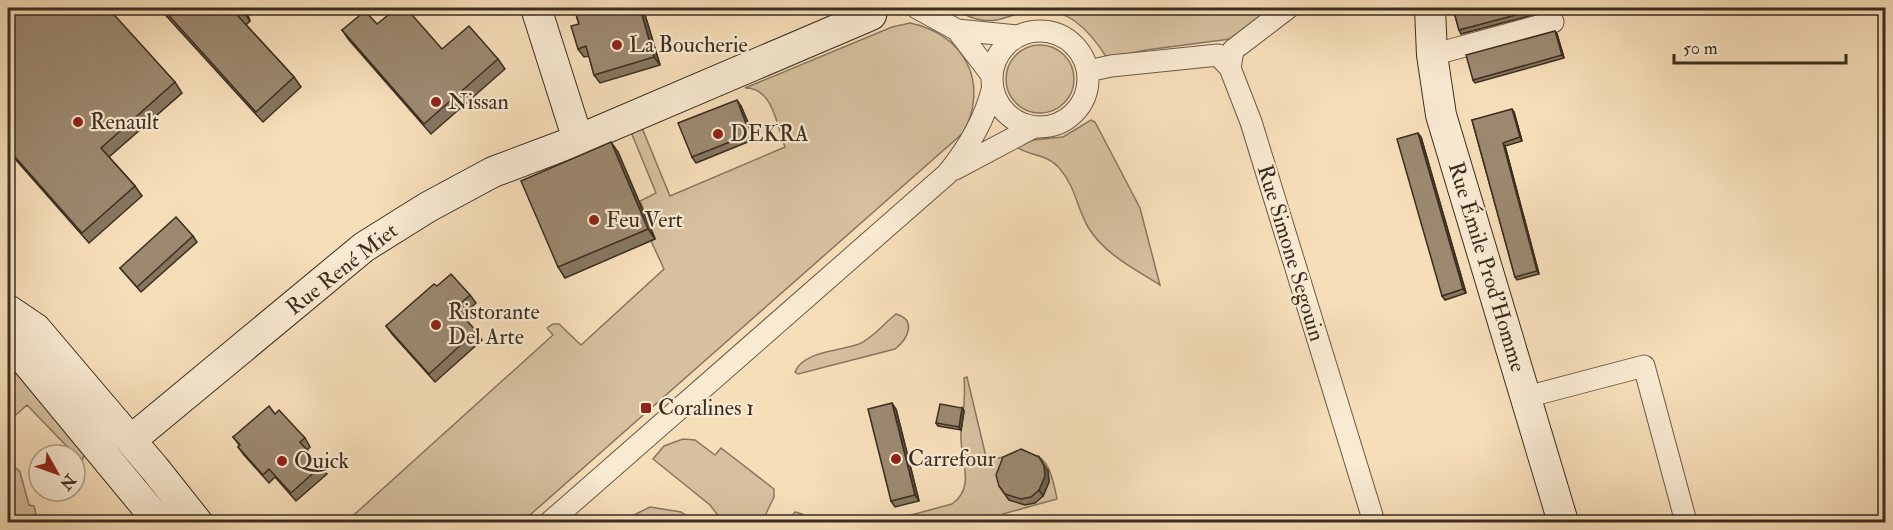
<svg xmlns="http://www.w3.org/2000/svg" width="1893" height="530" font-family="'IM FELL Double Pica',serif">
<rect width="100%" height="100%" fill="#f6deb9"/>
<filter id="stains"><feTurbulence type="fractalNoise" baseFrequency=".00333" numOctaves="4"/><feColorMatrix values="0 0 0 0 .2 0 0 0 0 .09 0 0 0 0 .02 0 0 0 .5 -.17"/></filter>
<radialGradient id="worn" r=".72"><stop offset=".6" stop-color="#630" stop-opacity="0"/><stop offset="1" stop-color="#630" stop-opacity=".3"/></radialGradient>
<!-- green -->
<path fill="#d6c09f" stroke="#887660" stroke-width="1.5" d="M952 8H1271L1230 39 1146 50 1107 58C1089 29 1065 4 1028 11 1013 14 998 23 982 20 971 19 961 13 952 8Z
M910 23C965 34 990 84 963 133L522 522H346L553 335 547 328 553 324H559L581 345 664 269 651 241 655 238 640 201 656 193 631 132 642 128 670 196 785 147C777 126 773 87 745 88L892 27Z
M1006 79a34 34 0 1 1 68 0a34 34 0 1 1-68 0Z
M1091 120 1095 122 1140 208 1160 285C1135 269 1104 254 1088 227 1077 208 1075 186 1060 169 1046 152 1025 156 1016 146L1032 140 1063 137Z
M896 314C917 320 908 339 895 349L798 374 795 372C803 351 841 351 859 344 873 338 884 323 896 314Z
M8 363 85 451 82 462 27 405 8 422Z
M967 377 987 461C1036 449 1047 446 1057 499L1003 514 1005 522H885L952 504C977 487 959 457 961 433 963 414 966 397 964 378Z
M683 439 695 440 715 455 721 448 774 489V497L762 522H723L710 505 653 459 664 446Z
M8 450 14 456 15 467 20 472 29 505 34 506 38 522H14L8 506Z
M650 507 681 512 695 522H620Z
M795 512 802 514 813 522H786Z"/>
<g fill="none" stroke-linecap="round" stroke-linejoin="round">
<!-- street casing -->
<g stroke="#6a5947" stroke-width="23">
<path id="street" d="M917 8 957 30 991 74
M1288 8 1233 50 1230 68 1251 122 1374 522
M957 30 1017 36
M992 79a48 48 0 1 1 96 0a48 48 0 1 1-96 0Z
M1432 55 1553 22
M1088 71 1111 66 1218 55 1230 68
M955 169 1034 127
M1526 397 1644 366 1686 522
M550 522 947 174C968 148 984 122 992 90"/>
</g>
<!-- secondary casing -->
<g stroke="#3b2d21" stroke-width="32">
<path id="secondary" d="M536 8 578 140
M1430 8 1432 55 1441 115 1563 522
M8 310 36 329 155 469 197 522
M8 343 21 355 159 522
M131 440 364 247 428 207 493 172 578 140 871 15 873 8"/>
</g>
<!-- street -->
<use href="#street" stroke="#f9ead2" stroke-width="21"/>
<!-- secondary -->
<use href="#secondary" stroke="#f9ead2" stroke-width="30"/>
</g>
<!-- wall -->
<path fill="#867660" stroke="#3b2d21" stroke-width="1.5" d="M8 8 175 82 182 93 109 157 135 186 142 196 89 243 8 151Z
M159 8H245L250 21 246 25 294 77 301 87 263 122Z
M574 8H643L660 65 600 83 594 75 589 56 584 57 578 49 579 24Z
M1453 8H1550L1551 10 1461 34 1459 30Z
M377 24 442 49 498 59 505 69 431 134 349 40 342 30Z
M1557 34 1564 58 1475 83 1473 80Z
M741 106 755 139 696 163 692 157Z
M1514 112 1522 141 1505 146 1539 274 1517 280 1515 277 1472 120Z
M1421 137 1466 293 1445 300 1442 296Z
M618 152 655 239 565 278 558 267Z
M193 236 197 242 141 292 120 268Z
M437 286 470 295 476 303 462 316 476 331 482 340 435 382 392 334 386 326Z
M962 408 964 411 961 430 938 426 936 423Z
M896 409 919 501 895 507 891 501Z
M275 414 305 438 310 447 307 450 327 474 296 501 275 477 269 483 244 455 238 447 240 446 233 437Z
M1048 471 1049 482 1043 496 1035 503 1025 505 1009 500 999 486Z"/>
<!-- shaded-wall -->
<path fill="#6d604e" stroke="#3b2d21" stroke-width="1.5" d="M242 8H245L250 21 243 11Z
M640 8H643L660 65 654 57Z
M1555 31 1557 34 1564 58 1562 55Z
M737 100 741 106 755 139 750 134Z
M1512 109 1514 112 1522 141 1520 137Z
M1418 133 1421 137 1466 293 1463 289Z
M611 142 618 152 655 239 648 229Z
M1503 143 1505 146 1539 274 1537 271Z
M892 403 896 409 919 501 915 495Z
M962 408 964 411 961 430 959 427Z
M1039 457 1048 471 1049 482 1043 496 1039 490Z"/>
<!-- building -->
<path fill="#9c8970" stroke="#3b2d21" stroke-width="1.5" d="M8 8H108L175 82 101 148 135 186 82 233 8 149Z
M162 8H242L243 11 238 16 294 77 256 112Z
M397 8H406L442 49 469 26 498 59 424 124 342 30 365 11 377 24Z
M574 8H640L654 57 594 75 586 46 578 49 571 26 579 24Z
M1453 8H1542L1459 30Z
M1555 31 1562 55 1473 80 1466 55Z
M737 100 750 134 692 157 678 123Z
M1512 109 1520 137 1503 143 1537 271 1515 277 1472 120Z
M1418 133 1463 289 1442 296 1397 139Z
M611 142 648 229 558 267 521 181Z
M176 217 193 236 137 287 120 268Z
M451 274 470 295 456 308 476 331 429 374 386 326 434 284 437 286Z
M892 403 915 495 891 501 868 409Z
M940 404 962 408 959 427 936 423Z
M269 406 275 414 279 410 305 438 300 442 321 466 291 493 269 469 263 475 238 447 240 445 233 437Z
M1021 449 1039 457 1044 466 1045 476 1039 490 1031 497 1021 499 1005 494 999 486 996 475 1003 457Z"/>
<!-- markers -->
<g fill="#8f2418" stroke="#f9ead2" stroke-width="2">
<circle cx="617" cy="45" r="6"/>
<circle cx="436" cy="102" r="6"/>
<circle cx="78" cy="122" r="6"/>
<circle cx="718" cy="134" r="6"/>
<circle cx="594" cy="220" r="6"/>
<circle cx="436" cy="325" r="6"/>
<rect x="640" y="402" width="12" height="12" rx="3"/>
<circle cx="896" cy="459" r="6"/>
<circle cx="282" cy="461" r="6"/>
</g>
<g text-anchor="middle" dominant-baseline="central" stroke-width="4.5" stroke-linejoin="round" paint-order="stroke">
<!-- poi labels -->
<g font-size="22" fill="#3b2d21" stroke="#f9ead2" text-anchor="start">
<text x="629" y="45">La Boucherie</text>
<text x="448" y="102">Nissan</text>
<text x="90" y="122">Renault</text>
<text x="730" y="134">DEKRA</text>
<text x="606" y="220">Feu Vert</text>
<text x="448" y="312">Ristorante<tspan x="448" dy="25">Del Arte</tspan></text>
<text x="658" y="408">Coralines 1</text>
<text x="908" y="459">Carrefour</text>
<text x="294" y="461">Quick</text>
</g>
<!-- street labels -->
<g font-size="22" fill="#3b2d21" stroke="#f9ead2">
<text transform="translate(1291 253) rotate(73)">Rue Simone Segouin</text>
<text transform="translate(1487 267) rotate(73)">Rue Émile Prod'Homme</text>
<text transform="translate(342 269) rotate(-38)">Rue René Miet</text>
</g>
</g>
<!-- margin -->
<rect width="1893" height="530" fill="none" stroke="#f6deb9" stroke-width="30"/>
<rect x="9" y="9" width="1875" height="512" fill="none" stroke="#3b2d21" stroke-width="3"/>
<rect x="15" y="15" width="1863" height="500" fill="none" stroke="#3b2d21" stroke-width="1.5"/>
<!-- north arrow -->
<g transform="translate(57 473) rotate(130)"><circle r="28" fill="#f9ead2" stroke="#ad9e8b" stroke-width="1.5"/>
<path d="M0-4.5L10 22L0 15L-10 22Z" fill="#8f2418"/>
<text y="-9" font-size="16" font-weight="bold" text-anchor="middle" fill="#3b2d21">N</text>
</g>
<!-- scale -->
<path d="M1674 54v9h172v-9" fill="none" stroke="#3b2d21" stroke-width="3"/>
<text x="1683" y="54" font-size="18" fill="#3b2d21" stroke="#f9ead2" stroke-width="4.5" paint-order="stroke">50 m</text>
<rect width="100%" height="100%" filter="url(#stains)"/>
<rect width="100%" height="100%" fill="url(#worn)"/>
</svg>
